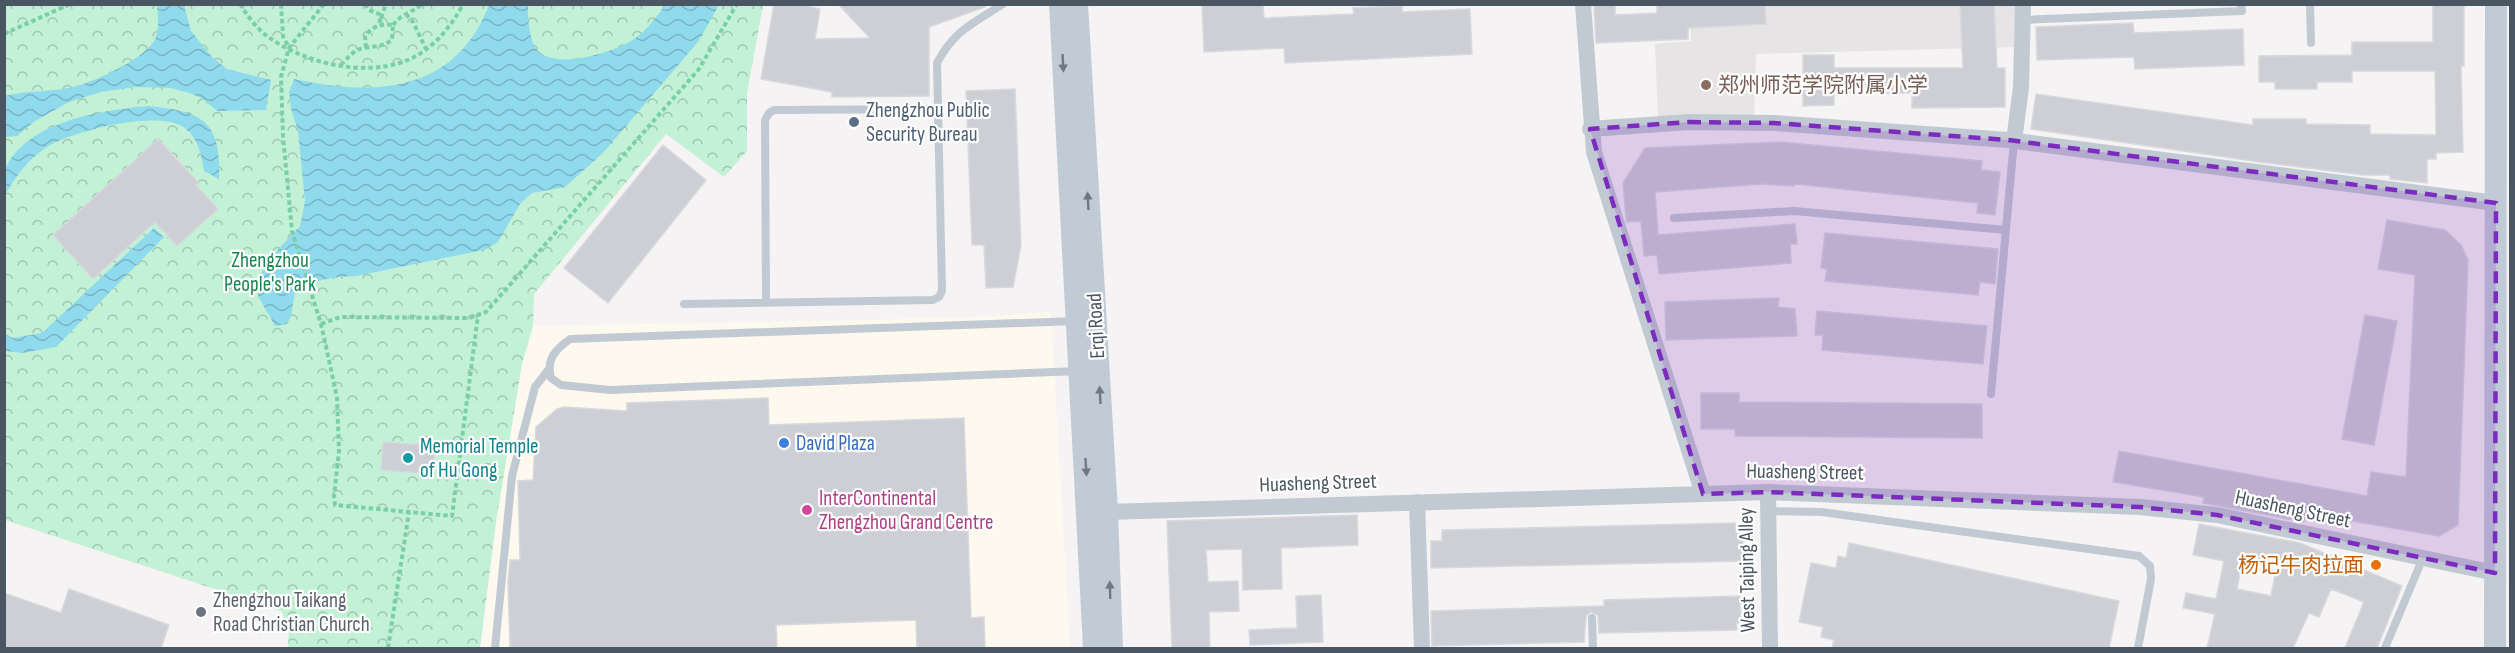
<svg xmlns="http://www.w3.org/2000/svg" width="2515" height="653" font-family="'Sofia Sans Condensed','Noto Sans SC',sans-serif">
<defs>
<pattern id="forest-crowns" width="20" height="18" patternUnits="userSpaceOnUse" patternTransform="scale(1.5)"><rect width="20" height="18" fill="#c3f1d5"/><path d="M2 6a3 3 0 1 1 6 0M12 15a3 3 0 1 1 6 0" fill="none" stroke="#a0c6b0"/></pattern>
<pattern id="water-waves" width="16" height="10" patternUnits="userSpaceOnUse" patternTransform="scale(1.5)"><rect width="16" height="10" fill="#90daee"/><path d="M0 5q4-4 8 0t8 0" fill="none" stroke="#78b4c4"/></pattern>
</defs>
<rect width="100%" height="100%" fill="#f5f3f3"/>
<!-- commercial -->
<path fill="#fdf9ef" d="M1051 312 1070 648H480L496 522 522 364 533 326 961 318Z"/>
<!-- education -->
<path fill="#e6e4e5" d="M1689 5H2016L2014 47 1756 54 1754 118 1658 117 1655 44 1691 41Z"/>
<!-- forest -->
<path fill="url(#forest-crowns)" d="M5 5H763L747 93V151L724 177 666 134 534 294 533 326 522 364 496 522 480 648H288L289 627 281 611 5 520Z"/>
<!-- water -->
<path fill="url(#water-waves)" d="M157 5H184L191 31 212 57 227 69 271 80 266 110 217 111 203 99 190 93 170 88 135 87 101 92 69 102 35 121 17 136 5 137V96C29 90 51 92 73 87 94 82 148 58 156 37 159 27 158 15 157 5Z
M489 5H528C528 17 529 40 537 50 555 71 615 52 634 39 647 30 656 18 665 5H719L698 42 603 153 565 187 532 193 520 204 498 242 484 250 356 276C334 277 314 279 295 291L291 316 287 324 275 326 258 296 259 276 273 255 300 226 305 201 298 131 291 109 289 92 294 79C375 97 455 93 489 5Z
M148 106C202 111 222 121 219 179L204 171C201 155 199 140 186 129 161 108 73 131 47 147 28 159 16 176 5 195 4 187 2 174 6 167 29 121 102 110 148 106Z
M154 228 164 237 56 347 23 353 5 351V334L13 338 42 333Z"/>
<!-- building -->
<path fill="#cdcfd5" stroke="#d7d9de" stroke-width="1.5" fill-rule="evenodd" d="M774 4H798L820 9 815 39 870 38 838 4H985V7L929 27V96L832 97V92L761 79Z
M1202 4H1263L1264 18 1354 14 1353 8 1402 6V12L1470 9 1472 54 1285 63 1284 48 1204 52Z
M1594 4H1615V15L1657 13V4H1765L1766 24 1688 28V39L1596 43Z
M1960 4H1994L1997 68H2005V107L1912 108V93H1834V105L1803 106V55H1834V68H1963Z
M2433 4H2464V66H2461L2463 152 2436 153V159H2427V183L2390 179V175H2363L2260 162 2031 129 2036 94 2253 125V119H2306V124L2370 125V134L2436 135 2435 71H2352V82H2317V89H2275V82H2259V56L2352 55V42H2433Z
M2133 23 2134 33 2243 29 2244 65 2135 69 2134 57 2037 60 2036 27Z
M1015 89 1021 245 1013 287 986 288 984 245H972L966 91Z
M158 139 199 183 196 185 218 209 177 246 155 222 93 279 53 235Z
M1780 142 1982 161 1981 170 2000 172 1995 215 1977 213 1978 203 1795 184 1794 186 1762 184 1655 192 1658 235 1795 224 1797 244H1790L1791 263 1659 274 1657 255 1644 256 1641 221 1627 222 1626 217 1623 183 1645 148Z
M663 145 706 180 608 303 564 268Z
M2387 220 2445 230 2461 245 2468 260 2458 525 2439 536 2346 520V524L2305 517 2304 522 2203 503 2204 497 2113 482 2119 451 2367 496 2371 472 2406 477 2415 275 2378 269Z
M1825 233 1998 249 1995 284 1980 282 1978 295 1825 281 1827 269 1821 268Z
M1779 298 1778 307 1795 309 1797 336 1666 340 1665 302Z
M1817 311 1987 326 1983 364 1822 350 1823 335H1815Z
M2365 315 2397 321 2374 445 2342 439Z
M1701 393H1739V402L1982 404V438L1735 436V429H1701Z
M768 398 769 425 964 418 971 618 984 617 985 648H917L916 620 776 625 777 648H510L508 582 510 560H520L518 481 533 480 536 427 557 409 564 407 627 411V403Z
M383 442 436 446 433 474 381 470Z
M1357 515 1358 545 1281 548 1282 589 1243 590 1242 549 1206 550 1208 582 1238 581 1239 611 1209 612 1210 648H1172L1167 521Z
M1735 523 1736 533H1743V561L1431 568V541H1442V530Z
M2199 524 2300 543 2402 586 2377 648H2345L2364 602 2331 589 2319 617 2309 613 2293 648H2207L2215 614 2183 608 2186 593 2216 599 2224 561 2193 555ZM2243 557 2277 564 2271 596 2237 589Z
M1849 543 2119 601 2109 648H1832L1834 640 1821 637 1823 627 1799 622 1811 563 1836 568 1838 556 1846 558Z
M69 589 169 625 161 648H4V593L61 613Z
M1321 595 1323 642 1250 645 1249 630 1297 628 1296 596Z
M1740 596 1741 623H1736L1737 630 1599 633 1598 615 1591 612 1586 616 1584 642 1432 646 1431 611 1604 606V600Z"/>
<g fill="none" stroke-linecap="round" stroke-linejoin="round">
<!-- path -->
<path stroke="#7ad0a6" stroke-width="4" stroke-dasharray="4.5 3" stroke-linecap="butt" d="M240 4C247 15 256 28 267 36 304 63 364 78 408 60 432 50 452 26 463 4
M281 4 283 36 289 48
M324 4 289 48 281 77 283 136 292 231 321 324 337 397 339 451 334 496 335 505 452 516 478 315
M365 4 369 10 379 14 381 25
M406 14 413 22 426 49
M381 18 386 4
M393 25C401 14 412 13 422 4
M4 34 70 4
M341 65C348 58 354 49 364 48 376 46 382 47 392 40L393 25C381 23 372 27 365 36L366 48
M321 324 340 317 469 318 486 312 699 69 737 4
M388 648 409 512"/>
<!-- lane -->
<path stroke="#c1cad2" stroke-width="8" d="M2310 4 2311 43
M2022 20 2242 11 2241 4
M1674 218 1794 211 2006 230
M766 302 765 120 769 113 774 110 938 109
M684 304 933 300 939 297 942 291 937 63C954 30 974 23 1003 4
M1076 321 570 339C555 350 546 359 551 378L561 385 610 390 1079 371
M1991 394 2014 141
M1768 511 1822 512 2139 556 2150 566 2151 579 2138 648
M1592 618 1593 648
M495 648 512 476 535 387 549 369
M2385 648 2422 560"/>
<!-- street -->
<path stroke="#c1cad2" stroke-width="16" d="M1583 4 1594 152 1703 494
M1590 129 1689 122 1774 123 2008 140 2496 203
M2014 141 2021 87 2023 4
M1768 492 1770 648
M1417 502 1422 648
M1107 512 1768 492 2140 507 2217 515 2495 573"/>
<!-- secondary -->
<path stroke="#c1cbd6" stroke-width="22" d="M1060 4 1094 648
M1077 4 1107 512 1112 648
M2495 648 2496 4"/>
</g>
<!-- one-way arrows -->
<defs><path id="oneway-solid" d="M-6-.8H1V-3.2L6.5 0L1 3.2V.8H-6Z" transform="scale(1.5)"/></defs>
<g fill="#6e7984">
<use href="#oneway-solid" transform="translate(1063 63) rotate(87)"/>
<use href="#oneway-solid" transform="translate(1088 201) rotate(-93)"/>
<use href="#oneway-solid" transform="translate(1100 395) rotate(-93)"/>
<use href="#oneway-solid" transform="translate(1086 467) rotate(86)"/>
<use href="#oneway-solid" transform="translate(1110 590) rotate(-92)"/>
</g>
<!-- marked area -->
<path fill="#7b2cbf" fill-opacity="0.2" stroke="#7b2cbf" stroke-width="4.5" stroke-dasharray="12 8" stroke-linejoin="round" d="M1689 122 1774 123 2008 140 2496 203 2495 573 2217 515 2140 507 1768 492 1703 494 1590 129Z"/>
<!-- markers -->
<circle fill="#8d6e63" stroke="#fff" stroke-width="2" cx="1706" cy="85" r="6"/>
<circle fill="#5c6f8a" stroke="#fff" stroke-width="2" cx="854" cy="122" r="6"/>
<circle fill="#3f7fe0" stroke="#fff" stroke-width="2" cx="784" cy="443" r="6"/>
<circle fill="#0f9aa8" stroke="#fff" stroke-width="2" cx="408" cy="458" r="6"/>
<circle fill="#d1479c" stroke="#fff" stroke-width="2" cx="807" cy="510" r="6"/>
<circle fill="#e8710a" stroke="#fff" stroke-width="2" cx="2376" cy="565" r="6"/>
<circle fill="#6b7280" stroke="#fff" stroke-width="2" cx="201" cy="612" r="6"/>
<g text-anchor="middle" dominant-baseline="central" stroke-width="4.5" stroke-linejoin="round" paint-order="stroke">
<!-- education labels -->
<g font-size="21" fill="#785e54" stroke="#fff" text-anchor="start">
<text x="1718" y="85">郑州师范学院附属小学</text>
</g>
<!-- service labels -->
<g font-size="21" fill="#4e5e75" stroke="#fff" text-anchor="start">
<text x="866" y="110">Zhengzhou Public<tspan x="866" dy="24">Security Bureau</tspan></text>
</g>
<!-- park labels -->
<g font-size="21" fill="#17864f" stroke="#fff">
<text x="270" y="260">Zhengzhou<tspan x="270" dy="24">People's Park</tspan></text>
</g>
<!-- street labels -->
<g font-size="21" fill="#4a5661" stroke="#fff">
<text transform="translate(1096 326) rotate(-93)">Erqi Road</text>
<text transform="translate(1805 472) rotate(1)">Huasheng Street</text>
<text transform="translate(1318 483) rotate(-2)">Huasheng Street</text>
<text transform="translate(2293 509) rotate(12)">Huasheng Street</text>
<text transform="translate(1747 570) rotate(-91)">West Taiping Alley</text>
</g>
<!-- shop labels -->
<g font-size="21" fill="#366cbe" stroke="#fff" text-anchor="start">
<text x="796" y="443">David Plaza</text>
</g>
<!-- culture labels -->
<g font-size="21" fill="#0d838f" stroke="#fff" text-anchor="start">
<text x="420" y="446">Memorial Temple<tspan x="420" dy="24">of Hu Gong</tspan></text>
</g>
<!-- hotel labels -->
<g font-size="21" fill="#b23c85" stroke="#fff" text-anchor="start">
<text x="819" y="498">InterContinental<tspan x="819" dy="24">Zhengzhou Grand Centre</tspan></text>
</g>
<!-- food labels -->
<g font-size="21" fill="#c56008" stroke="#fff" text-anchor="end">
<text x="2364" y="565">杨记牛肉拉面</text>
</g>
<!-- worship labels -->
<g font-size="21" fill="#5b616d" stroke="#fff" text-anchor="start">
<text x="213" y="600">Zhengzhou Taikang<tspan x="213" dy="24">Road Christian Church</tspan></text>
</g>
</g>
<!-- border -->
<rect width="2515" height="653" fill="none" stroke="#4a5661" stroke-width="12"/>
</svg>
